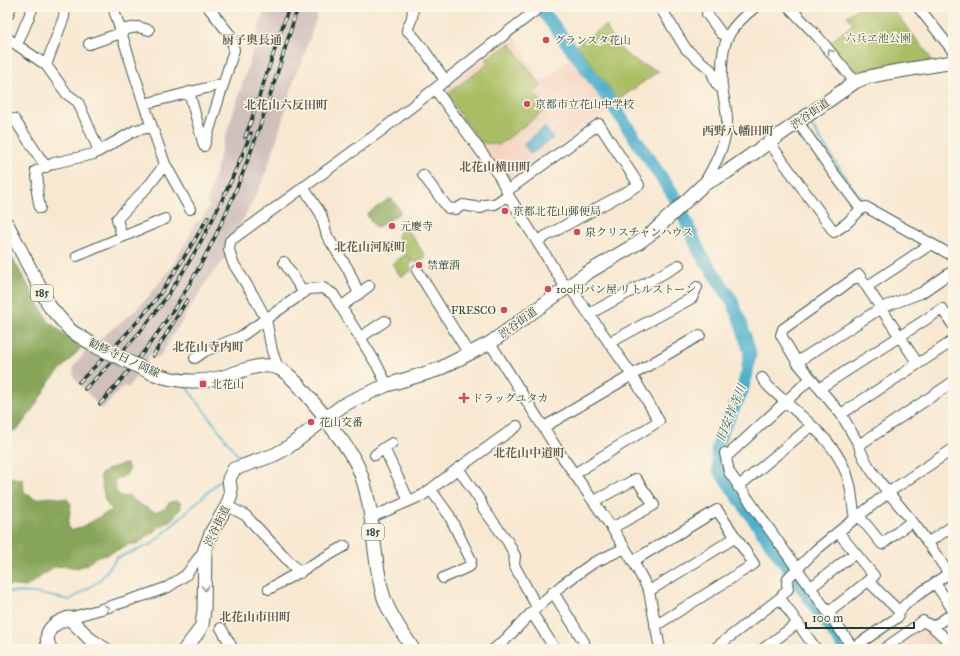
<svg xmlns="http://www.w3.org/2000/svg" width="960" height="656" font-family="'IM FELL Great Primer','Noto Serif JP',serif">
<rect width="100%" height="100%" fill="#fcf5e5"/>
<filter id="ink" filterUnits="userSpaceOnUse"><feTurbulence type="fractalNoise" baseFrequency=".025" numOctaves="2"/><feDisplacementMap in="SourceGraphic" scale="8" xChannelSelector="R" yChannelSelector="G"/><feConvolveMatrix kernelMatrix="1 2 1 2 8 2 1 2 1" color-interpolation-filters="sRGB"/></filter>
<filter id="wash" filterUnits="userSpaceOnUse"><feTurbulence type="fractalNoise" baseFrequency=".012" numOctaves="4" result="noise"/><feDisplacementMap in="SourceGraphic" scale="16" xChannelSelector="R" yChannelSelector="G"/><feGaussianBlur stdDeviation="0.9" result="paint"/><feColorMatrix in="noise" values="0 0 0 0 0 0 0 0 0 0 0 0 0 0 0 0 0 1.4 0 .05"/><feComposite in="paint" operator="in"/></filter>
<g filter="url(#wash)">
<rect width="100%" height="100%" fill="#f8e8d1"/>
<!-- built -->
<path fill="#f4d3c1" d="M512 35H514L540 80 546 81 572 57 609 112 510 186 444 96 445 87Z
M923 627H927L942 641 953 649H891Z"/>
<!-- industrial -->
<path fill="#d0c0bc" d="M265 7H320L300 68 298 67 272 155 259 189 236 233 227 257 210 276 158 359 151 354 128 388 124 386 102 409 74 378 73 367 89 347 134 312 148 297 171 268 189 236 195 222H200L210 205 207 203 221 151 249 63Z"/>
<!-- green -->
<path fill="#a9be63" stroke="#647e4c" d="M859 7H892L895 12 929 55 931 61 861 73 849 68 829 43 853 24 847 16Z
M606 25C616 51 633 62 659 71L618 100 577 45Z
M510 43 541 86 534 92 545 106V110L499 145 480 142 448 98 450 92 488 64 486 60Z
M406 227 426 257 417 263 415 261 413 262 399 241 398 233Z
M406 254 412 263 409 265 412 270 401 277 392 264Z"/>
<!-- forest -->
<path fill="#86a559" stroke="#527146" d="M389 199H392L400 210V213L377 228 375 227 367 215 368 213Z
M7 249 49 322 81 348 50 381 33 409 19 428 7 434Z
M123 464H127L129 469 127 474 116 480 114 482 116 491 121 497 129 496C136 503 146 508 155 512L165 508 170 502 176 501 180 502 181 508 172 519 164 524 137 544H130L106 555 96 557 87 565 76 568 67 566 54 567 26 587 7 585V476L23 480 24 492 35 499 50 497 67 499 71 504 68 526 70 531C86 527 99 516 114 509L109 507 105 501 100 475 106 470Z"/>
<!-- water -->
<path fill="#4eb1cd" stroke="#367780" d="M545 127 553 138 531 154 523 144Z"/>
<g fill="none" stroke-linecap="round" stroke-linejoin="round">
<!-- stream -->
<path stroke="#4eb1cd" stroke-width="2" d="M809 122 849 183 858 195 870 202
M185 385 242 461
M7 592 34 593 70 600 99 581 117 558 152 544 224 477"/>
<!-- river -->
<path stroke="#4eb1cd" stroke-width="13" d="M540 7 605 94 676 199 700 253 731 299 740 320 750 353 747 372 742 391 722 432 717 451 719 470 845 649"/>
</g>
</g>
<g filter="url(#ink)">
<g fill="none" stroke-linecap="round" stroke-linejoin="round">
<!-- minor casing -->
<g stroke="#40574c" stroke-width="12">
<path id="minor" d="M113 7 144 104 165 164 190 209
M413 7 412 18 407 30C423 44 432 64 446 81
M660 7 686 49 711 70 716 83 719 87H722
M789 7 818 37 855 82
M918 7 953 51
M707 14 721 33 728 37
M120 30 138 27 149 30
M7 38 46 65 67 94 78 102 99 151
M89 44 121 33
M17 45 33 7
M46 65 64 17 65 7
M435 89 499 176 507 191 508 195 566 288
M189 92 204 146 234 50 231 36 208 7
M144 104 222 84
M798 122 832 171 861 209
M7 123 14 119 46 167
M769 142 834 232 847 223 861 209 866 207 953 256
M423 175 448 208 456 209 463 205 481 208 484 205 495 204 508 195
M703 185C715 165 727 143 727 120 727 109 723 97 722 86 721 81 722 74 722 68 722 37 732 26 755 7
M303 187 321 214 327 236 348 269 359 294
M507 191 599 124 639 185 537 241
M40 208 37 192 38 182 36 171 54 163 94 154 136 130 152 127
M122 237 117 219 151 183 165 164
M77 256 165 219
M284 262 304 293
M417 270 469 354
M569 286 632 375 659 421 574 474
M868 286 931 244
M342 306 369 286
M589 314 679 265
M361 337 385 321
M490 343 559 452 612 528 633 561 649 591 660 649
M609 343 692 298 697 287
M195 358 205 351 240 337 309 289 323 288 333 294 377 365 387 385
M797 362 881 308 921 293 953 271
M918 364 859 275 783 329 781 335 797 362 841 414 859 445C863 466 897 502 912 521 926 539 939 560 953 579
M278 368 272 351 266 319 253 295 233 263 229 250 230 241 378 133 540 7
M762 378 768 386C799 416 840 441 850 485 852 496 853 508 855 519
M820 388 942 309 953 325
M841 414 953 341
M544 427 700 335
M392 443 384 448 409 501
M859 445 953 382
M725 453 729 472 853 648 898 617 899 611 909 601 949 573
M375 455 384 448
M726 457 810 379
M458 468 481 502 483 508 508 542 515 556 514 565 537 607
M738 487 811 426
M431 490 449 515 471 560 470 566 443 578
M594 501 636 479 654 505 612 528
M227 506 245 515 300 573
M859 516 882 544 912 521
M370 518 423 495 456 470 517 426
M927 543 953 526
M633 561 717 510 754 564 655 626
M868 581 899 611
M935 583 953 610
M810 588 855 553
M269 589 345 546
M649 591 736 537
M553 592 584 642 581 649
M780 598 816 649
M532 613 555 649
M828 613 874 576 838 532
M69 618 105 608 149 594 168 587 186 575 205 549
M933 627 953 613
M221 628 233 649
M494 649 506 639 537 607 562 585 593 563 625 548
M714 649 780 598 788 589 787 584 788 578 816 550 838 532 889 492 953 449
M763 649 798 623
M884 649 923 621 933 627 948 641 953 643"/>
</g>
<!-- major casing -->
<g stroke="#40574c" stroke-width="15">
<path id="major" d="M7 13 9 7
M7 224 50 307 71 331 97 347
M152 373C172 381 194 383 215 379 236 375 260 359 280 369 294 376 312 402 323 414L325 419C337 434 350 450 358 467 376 508 371 556 384 598 390 616 403 633 413 649
M50 649C42 631 53 623 69 618L91 640 105 649
M185 649 198 632 202 625 204 610 205 549 212 531 227 506 231 495 229 479 234 469 274 455 287 448 342 406 353 400 387 385 437 370 490 343 587 273 638 243 653 232 703 185 727 172 855 82 864 78 887 73 953 62"/>
</g>
<!-- minor -->
<use href="#minor" stroke="#fff" stroke-width="10"/>
<!-- major -->
<use href="#major" stroke="#fff" stroke-width="13"/>
<!-- rail casing -->
<g stroke="#1f3d34" stroke-width="3.5">
<path id="rail" d="M245 137 251 121 289 7
M153 356 187 300
M79 382C106 356 133 329 156 299 175 273 192 245 208 217
M85 389C105 369 126 349 144 327 191 269 224 202 251 133
M100 404C152 347 195 284 226 213 256 147 276 76 298 7"/>
</g>
<!-- rail -->
<use href="#rail" stroke="#fcf5e5" stroke-width="2" stroke-dasharray="6" stroke-linecap="butt"/>
<!-- major-bridge casing -->
<g stroke="#40574c" stroke-width="15" stroke-linecap="butt">
<path id="major-bridge" d="M97 347 152 373"/>
</g>
<!-- major-bridge -->
<use href="#major-bridge" stroke="#fff" stroke-width="13"/>
</g>
<!-- one-way arrows -->
<defs><path id="oneway-chevron" d="M-2-3.5L2.5 0L-2 3.5" fill="none" stroke-width="1.6" stroke-linecap="round" stroke-linejoin="round"/></defs>
<g stroke="#8f9e9a">
<use href="#oneway-chevron" transform="translate(830 52) rotate(-129)"/>
<use href="#oneway-chevron" transform="translate(205 588) rotate(91)"/>
<use href="#oneway-chevron" transform="translate(107 608) rotate(-17)"/>
</g>
</g>
<!-- markers -->
<g fill="#d1495b" stroke="#fcf5e5" stroke-width="1.5">
<circle cx="546" cy="40" r="4"/>
<circle cx="527" cy="104" r="4"/>
<circle cx="505" cy="211" r="4"/>
<circle cx="392" cy="226" r="4"/>
<circle cx="577" cy="232" r="4"/>
<circle cx="419" cy="265" r="4"/>
<circle cx="548" cy="289" r="4"/>
<circle cx="504" cy="310" r="4"/>
<rect x="199" y="380" width="8" height="8" rx="2"/>
<path d="M462 392h4v4h4v4h-4v4h-4v-4h-4v-4h4z"/>
<circle cx="311" cy="422" r="4"/>
</g>
<g text-anchor="middle" dominant-baseline="central" stroke-width="3" stroke-linejoin="round" paint-order="stroke">
<!-- shield labels -->
<g fill="#fcf5e5" stroke="#617469" stroke-width="1">
<rect x="31" y="285" width="22" height="16" rx="3"/>
<rect x="362" y="524" width="22" height="16" rx="3"/>
</g>
<g font-size="10" font-weight="bold" fill="#1f3d34">
<text x="42" y="293">185</text>
<text x="373" y="532">185</text>
</g>
<!-- park labels -->
<g font-size="11" fill="#425d40" stroke="#fcf5e5">
<text x="878" y="38">六兵ヱ池公園</text>
</g>
<!-- poi labels -->
<g font-size="11" fill="#1f3d34" stroke="#fcf5e5" text-anchor="start">
<text x="554" y="40">グランスタ花山</text>
<text x="535" y="104">京都市立花山中学校</text>
<text x="513" y="211">京都北花山郵便局</text>
<text x="400" y="226">元慶寺</text>
<text x="585" y="232">泉クリスチャンハウス</text>
<text x="427" y="265">禁葷酒</text>
<text x="556" y="289">100円パン屋 リトルストーン</text>
<text x="496" y="310" text-anchor="end">FRESCO</text>
<text x="211" y="384">北花山</text>
<text x="472" y="398">ドラッグユタカ</text>
<text x="319" y="422">花山交番</text>
</g>
<!-- street labels -->
<g font-size="11" fill="#1f3d34" stroke="#fcf5e5">
<text transform="translate(810 114) rotate(-35)">渋谷街道</text>
<text transform="translate(518 323) rotate(-36)">渋谷街道</text>
<text transform="translate(124 358) rotate(25)">勧修寺日ノ岡線</text>
<text transform="translate(217 526) rotate(-64)">渋谷街道</text>
</g>
<!-- neighbourhood labels -->
<g font-size="12" font-weight="bold" fill="#635e52" stroke="#fcf5e5">
<text x="252" y="40">厨子奥長通</text>
<text x="286" y="105">北花山六反田町</text>
<text x="738" y="131">西野八幡田町</text>
<text x="495" y="167">北花山横田町</text>
<text x="370" y="247">北花山河原町</text>
<text x="208" y="347">北花山寺内町</text>
<text x="529" y="453">北花山中道町</text>
<text x="255" y="617">北花山市田町</text>
</g>
<!-- water labels -->
<g font-size="12" font-style="italic" fill="#2d6062" stroke="#fcf5e5">
<text transform="translate(731 413) rotate(-68)">旧安祥寺川</text>
</g>
</g>
<!-- margin -->
<rect width="960" height="656" fill="none" stroke="#fcf5e5" stroke-width="24"/>
<!-- scale -->
<path d="M806 622v6h108v-6" fill="none" stroke="#1f3d34" stroke-width="2"/>
<text x="812" y="622" font-size="12" fill="#1f3d34" stroke="#fcf5e5" stroke-width="3" paint-order="stroke">100 m</text>
</svg>
